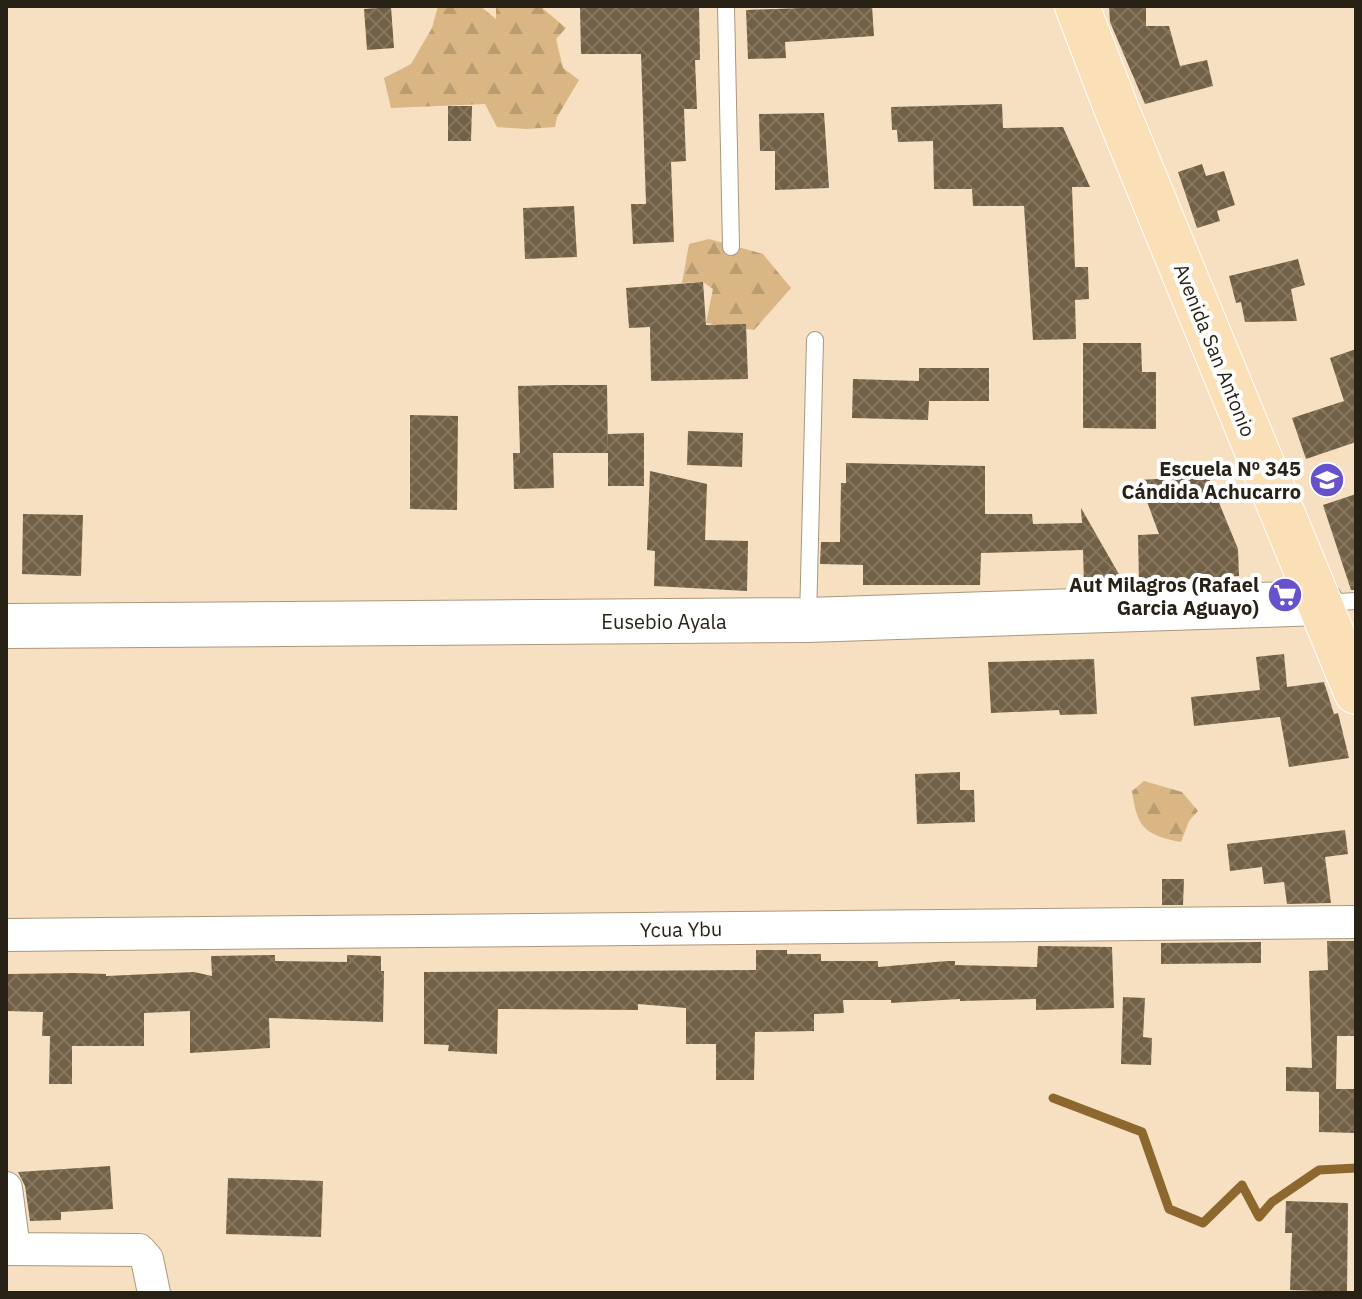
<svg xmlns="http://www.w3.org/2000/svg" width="1362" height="1299" font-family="'IBM Plex Sans',sans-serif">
<defs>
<pattern id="forest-firs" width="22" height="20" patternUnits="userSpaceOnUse" patternTransform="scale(2)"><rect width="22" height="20" fill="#d9b684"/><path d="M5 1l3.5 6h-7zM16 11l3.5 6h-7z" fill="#ba9c71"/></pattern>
<pattern id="building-cross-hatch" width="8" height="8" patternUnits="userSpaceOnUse" patternTransform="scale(2)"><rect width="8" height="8" fill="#726045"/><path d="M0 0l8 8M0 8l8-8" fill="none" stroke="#857762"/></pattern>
</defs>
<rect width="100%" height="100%" fill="#f6e0c1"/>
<!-- forest -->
<path fill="url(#forest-firs)" d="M438 6H480L496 19V6H540L566 28 556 39 563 68 579 80 557 117 555 127 526 129 497 127 485 104 391 108 384 78 411 64 432 28Z
M709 239 763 254 791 288 754 330 706 323 713 289 703 282 682 283 689 244Z
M1144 781 1182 792 1198 811 1189 821 1181 842C1144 835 1137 827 1132 791Z"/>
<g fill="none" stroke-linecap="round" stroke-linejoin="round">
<!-- stream -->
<path stroke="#8c682e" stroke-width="9" d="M1053 1098 1142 1132 1169 1209 1203 1223 1242 1185 1259 1217 1272 1202 1319 1170 1356 1168"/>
</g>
<!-- building -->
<path fill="url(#building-cross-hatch)" d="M583 6H699L700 60H695L697 109H684L686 161 671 162 674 242 633 244 631 204H646L641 54H581L580 8Z
M802 6H872L874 36 785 42 786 58 748 59 746 10 802 8Z
M1109 6H1146V26H1169L1180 66 1207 60 1213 86 1145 104 1110 22Z
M391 7 394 48 367 50 364 9Z
M1002 104 1003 128 1063 127 1090 187H1072L1075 267H1088L1089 299 1075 300 1076 339 1033 340 1024 206H973L972 189H934L933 141 898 142 897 130H892L891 107Z
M448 106H472L471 141H448Z
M824 113 829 188 775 190V151H760L759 114Z
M1202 164 1206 176 1224 171 1235 205 1217 211 1220 221 1197 228 1178 172Z
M574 206 577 257 525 259 523 208Z
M1298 259 1305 285 1291 289 1297 321 1245 322 1241 302 1236 303 1229 276Z
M703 282 706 325 746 324 748 379 651 381 650 327 629 328 626 288Z
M1083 343H1141L1142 372H1156V429L1083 428Z
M1356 349V442L1306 459 1292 418 1344 401 1330 358Z
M919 368H989V401H929L928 420 852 418 853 379 919 381Z
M560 385H607L608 453H553L554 488 514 489 513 453H520L518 386Z
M410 415 458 416 457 510 410 509Z
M688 431 743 433 742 467 687 465Z
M644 433V486H608V434Z
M846 463 985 466V514H1032L1033 524 1082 523 1081 508 1124 583 1084 584 1083 550 981 553 980 585H863V565L820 564 821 542H840L841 483H846Z
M650 471 707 484 705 540 748 541 747 591 654 586 655 551 647 550Z
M1208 476 1238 549 1239 576 1139 582 1138 535 1159 534 1139 480Z
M1356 494V590H1351L1323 505Z
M23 514 83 515 81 576 22 574Z
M1284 654 1287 687 1324 682 1334 714 1338 713 1349 758 1289 767 1280 717 1194 726 1191 697 1260 690 1256 657Z
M1094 659 1097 714 1060 715 1059 710 991 713 988 662Z
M960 772V790H974L975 822 917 824 915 774Z
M1345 830 1348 854 1325 857 1331 903 1287 904 1284 882 1264 884 1262 867 1230 871 1227 844Z
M1162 879H1184L1183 905H1162Z
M1327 941H1356V1036H1337L1336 1089H1356V1133L1319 1132V1092L1286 1091V1067L1312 1068 1309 971 1328 970Z
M1261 942V963L1161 964V943Z
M1038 946 1112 947 1114 1008 1036 1010V999L960 1001V999L891 1003V1000H843L844 1013 814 1014V1031L755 1032 754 1080H716V1044H686V1008L638 1004V1010L498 1009 497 1054 448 1051 449 1045 424 1044V972L756 970V950H787V954H821V961H878V967L947 961H955V965L1037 967Z
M275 955V961L347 962V955L381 956V971H384L383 1022 269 1018 270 1048 190 1053V1011L144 1013V1046H72V1084H49L50 1036H42L43 1012 7 1011 8 974 76 973 106 974V976L194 972 212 976 211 956Z
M1123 997 1145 998 1143 1037 1152 1038 1151 1065 1121 1064Z
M110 1166 113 1209 61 1212V1220L30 1221 25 1186 18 1172Z
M228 1178 323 1181 321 1237 226 1234Z
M1286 1201 1348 1203 1347 1292 1290 1290 1292 1233H1285Z"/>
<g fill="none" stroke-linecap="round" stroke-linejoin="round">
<!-- service casing -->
<g stroke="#ab977a" stroke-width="18">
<path id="service" d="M726 6 731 247
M1322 603 1356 601
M808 619 815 340"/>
</g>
<!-- minor casing -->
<g stroke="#ab977a" stroke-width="34">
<path id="minor" d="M6 935 1356 922
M6 1188 14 1249
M6 1249 139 1250 147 1259 154 1293"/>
</g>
<!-- secondary casing -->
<g stroke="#ab977a" stroke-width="46">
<path id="secondary" d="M6 626 808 620 1321 603"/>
</g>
<!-- primary casing -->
<g stroke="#fff" stroke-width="46">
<path id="primary" d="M1077 6 1116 108 1356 692"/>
</g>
<!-- service -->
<use href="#service" stroke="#fff" stroke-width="16"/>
<!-- minor -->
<use href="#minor" stroke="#fff" stroke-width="32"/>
<!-- secondary -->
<use href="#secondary" stroke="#fff" stroke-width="44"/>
<!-- primary -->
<use href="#primary" stroke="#fbdfb6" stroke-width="44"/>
</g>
<!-- icons -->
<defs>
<g id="school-disc" transform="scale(1.8)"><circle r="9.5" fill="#6852cc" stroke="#fff"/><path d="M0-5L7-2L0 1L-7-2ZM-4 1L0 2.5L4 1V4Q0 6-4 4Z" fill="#fff"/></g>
<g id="supermarket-disc" transform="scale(1.8)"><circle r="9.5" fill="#6852cc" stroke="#fff"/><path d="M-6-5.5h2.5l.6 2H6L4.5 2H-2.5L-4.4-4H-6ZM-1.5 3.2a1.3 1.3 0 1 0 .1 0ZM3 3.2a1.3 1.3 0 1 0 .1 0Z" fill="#fff"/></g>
</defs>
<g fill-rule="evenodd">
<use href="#school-disc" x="1327" y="480"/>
<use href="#supermarket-disc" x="1285" y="595"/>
</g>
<g text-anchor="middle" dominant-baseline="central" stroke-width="8" stroke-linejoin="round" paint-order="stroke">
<!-- street labels -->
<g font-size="20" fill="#282115" stroke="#fff">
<text transform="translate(1215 350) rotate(68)">Avenida San Antonio</text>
<text x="664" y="621">Eusebio Ayala</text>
<text transform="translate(681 929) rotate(-1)">Ycua Ybu</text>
</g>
<!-- poi labels -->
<g font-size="20" font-weight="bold" fill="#282115" stroke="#fff" text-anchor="end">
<text x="1301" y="468">Escuela Nº 345<tspan x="1301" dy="23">Cándida Achucarro</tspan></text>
<text x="1259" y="584">Aut Milagros (Rafael<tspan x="1259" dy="23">Garcia Aguayo)</tspan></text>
</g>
</g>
<!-- border -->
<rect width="1362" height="1299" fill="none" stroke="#282115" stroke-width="16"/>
</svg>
